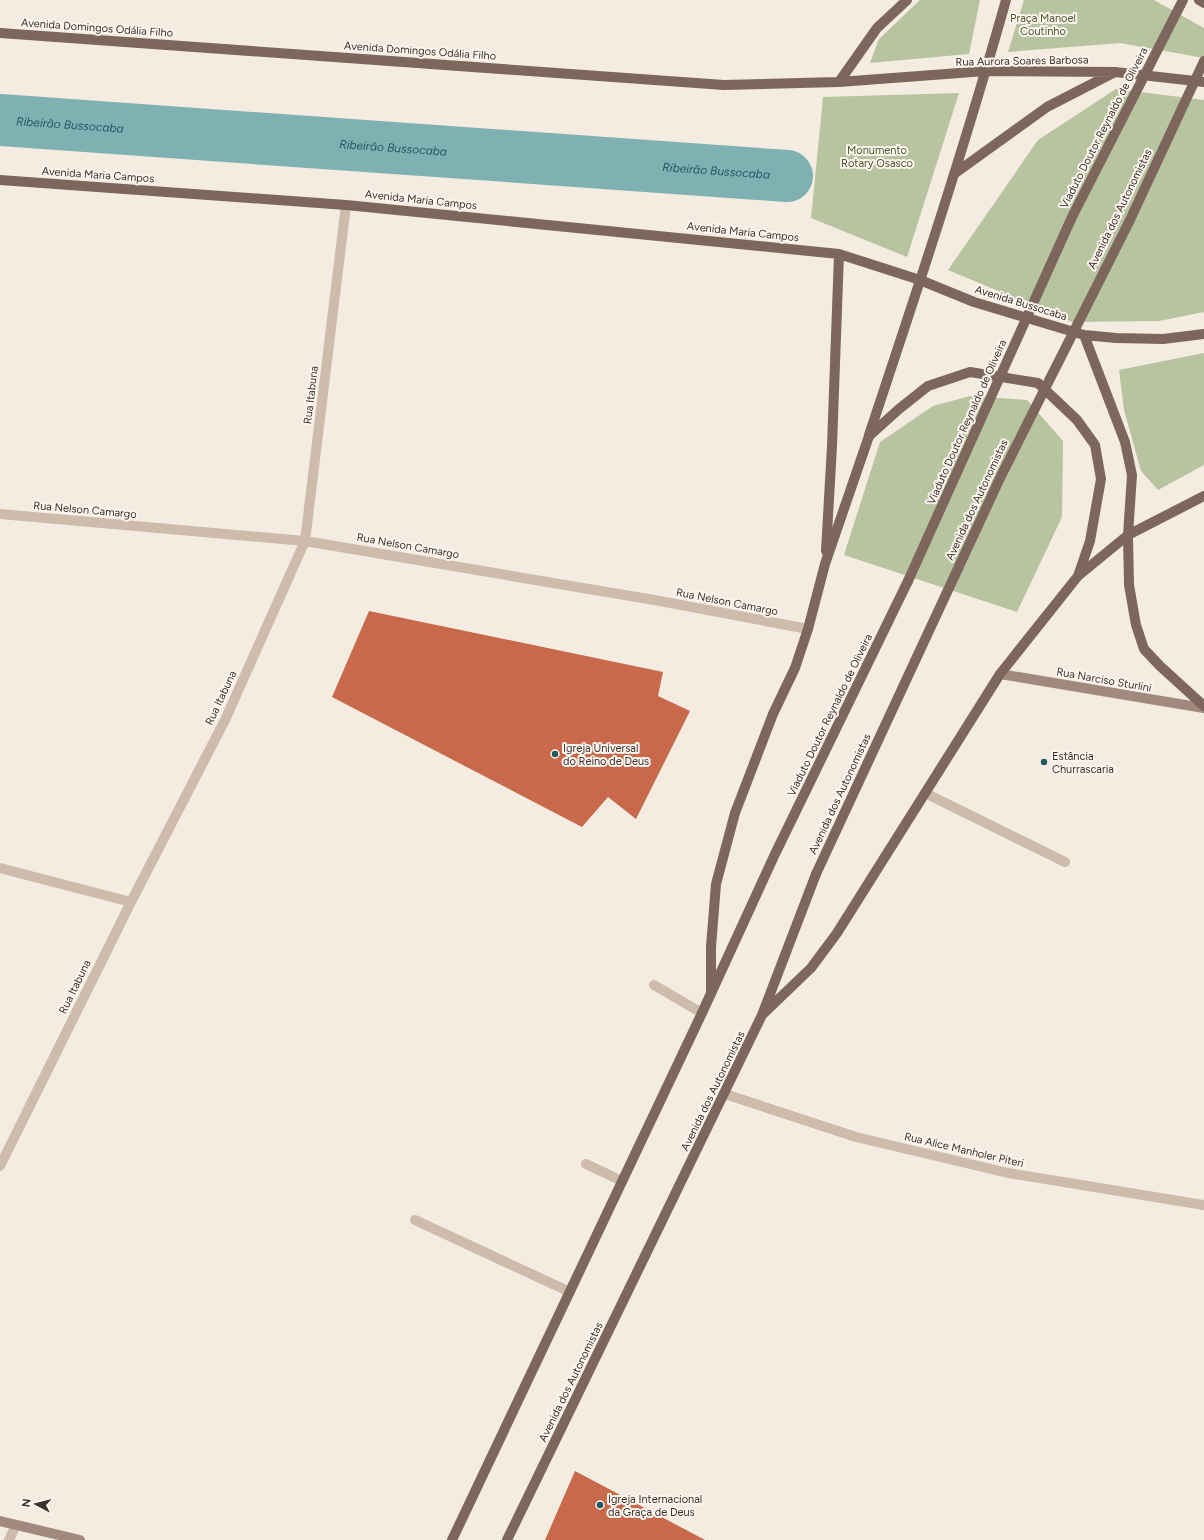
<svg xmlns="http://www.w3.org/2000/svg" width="1204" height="1540" font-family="Figtree,sans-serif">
<rect width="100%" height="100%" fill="#f4ebe1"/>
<!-- green -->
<path fill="#b8c4a0" d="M920 0H980L969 54 870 63 879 39Z
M1024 0H1154L1204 28V58L1120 43 1008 52Z
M1116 89 1204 100V312L1159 321 1072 322 948 270 1038 140Z
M959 93 907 257 811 218 823 97Z
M1204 353V465L1158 490 1141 471 1124 410 1119 370Z
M970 396 1027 400 1063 441 1062 517 1017 612 844 555 880 442 933 406Z"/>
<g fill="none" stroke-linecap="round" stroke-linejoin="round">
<!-- river -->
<path stroke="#7fb0b2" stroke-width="52" id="s1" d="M0 120 787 176"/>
</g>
<!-- building -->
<path fill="#c8694b" d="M369 611 663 672 658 696 690 711 636 819 608 797 582 827 332 697Z
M575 1471 705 1540H545Z"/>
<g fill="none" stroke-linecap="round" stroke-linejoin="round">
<!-- lane -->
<path stroke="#cdbbac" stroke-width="10" d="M925 793 1065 862
M415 1220 570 1292"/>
<!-- street -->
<path stroke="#cdbbac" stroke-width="10" d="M0 514 305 541 660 601 808 629
M0 868 131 902
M654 985 702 1013
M725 1094 856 1137 1008 1173 1204 1205
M586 1164 622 1181
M0 1166 131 902 225 720 305 541 346 205
M9 1540 16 1525"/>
<!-- secondary -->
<path stroke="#a18a7d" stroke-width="10" d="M1000 674 1204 708
M0 1521 80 1540"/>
<!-- primary -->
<path stroke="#7d675c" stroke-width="10" d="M1199 0 1204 3
M0 33 724 85 839 82 986 71 1115 72 1204 82
M839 82 877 28 907 0
M954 174 1047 107 1113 73
M0 180 346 205 839 254 920 280 974 302 1084 335 1116 338 1163 339 1204 334
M1084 335 1125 442 1132 475 1128 535 1129 585 1136 625 1144 649 1160 666 1204 706
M869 435C917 291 965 146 1006 0
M826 551 832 446 839 254
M1078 576 1128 535 1204 496
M711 994V947L716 884 735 813 773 714 795 668 808 629 825 564 869 436 899 409 928 386 970 372 1038 383 1077 420 1095 445 1101 479 1090 541 1078 576 1000 674 837 933 811 968 762 1015
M452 1540 702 1013 775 854 908 581
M507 1540 762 1015 816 874"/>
<!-- primary-bridge -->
<path stroke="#7d675c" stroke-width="10" d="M908 581 1072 217 1183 0
M816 874 1001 476 1129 222 1204 61"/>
</g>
<!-- markers -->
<g fill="#1f5a5e" stroke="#fbf5ee" stroke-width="1.5">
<circle cx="555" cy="754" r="4"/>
<circle cx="1044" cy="762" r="4"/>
<circle cx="600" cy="1505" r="4"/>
</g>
<g text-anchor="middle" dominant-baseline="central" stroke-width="4" stroke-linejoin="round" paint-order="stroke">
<!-- park labels -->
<g font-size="11" fill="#4a5a2e" stroke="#fbf5ee">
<text x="1043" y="18">Praça Manoel<tspan x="1043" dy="13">Coutinho</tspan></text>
<text x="877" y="150">Monumento<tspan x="877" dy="13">Rotary Osasco</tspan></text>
</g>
<!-- street labels -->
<g font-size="11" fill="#3b302b" stroke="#fbf5ee">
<text transform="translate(97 28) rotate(4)">Avenida Domingos Odália Filho</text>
<text transform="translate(420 51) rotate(4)">Avenida Domingos Odália Filho</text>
<text transform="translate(1022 61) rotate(-1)">Rua Aurora Soares Barbosa</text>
<text transform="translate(1104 128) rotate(-63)">Viaduto Doutor Reynaldo de Oliveira</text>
<text transform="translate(98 175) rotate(4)">Avenida Maria Campos</text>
<text transform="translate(421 200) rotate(6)">Avenida Maria Campos</text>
<text transform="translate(1120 209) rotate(-64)">Avenida dos Autonomistas</text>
<text transform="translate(743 232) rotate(6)">Avenida Maria Campos</text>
<text transform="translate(1021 303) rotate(17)">Avenida Bussocaba</text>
<text transform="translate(311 395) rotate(-83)">Rua Itabuna</text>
<text transform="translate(967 422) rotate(-66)">Viaduto Doutor Reynaldo de Oliveira</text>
<text transform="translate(977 500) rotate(-65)">Avenida dos Autonomistas</text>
<text transform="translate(85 510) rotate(5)">Rua Nelson Camargo</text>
<text transform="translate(408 546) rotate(10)">Rua Nelson Camargo</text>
<text transform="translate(727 602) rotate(11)">Rua Nelson Camargo</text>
<text transform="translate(1104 680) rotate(10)">Rua Narciso Sturlini</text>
<text transform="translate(221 698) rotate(-65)">Rua Itabuna</text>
<text transform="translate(830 715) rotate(-64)">Viaduto Doutor Reynaldo de Oliveira</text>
<text transform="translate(840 794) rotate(-65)">Avenida dos Autonomistas</text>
<text transform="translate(75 987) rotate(-64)">Rua Itabuna</text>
<text transform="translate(713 1091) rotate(-64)">Avenida dos Autonomistas</text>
<text transform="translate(964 1150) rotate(13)">Rua Alice Manholer Piteri</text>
<text transform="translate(571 1382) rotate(-64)">Avenida dos Autonomistas</text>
</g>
<!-- poi labels -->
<g font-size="11" fill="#3b302b" stroke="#fbf5ee" text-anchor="start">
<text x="563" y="748">Igreja Universal<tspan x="563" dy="13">do Reino de Deus</tspan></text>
<text x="1052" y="756">Estância<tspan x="1052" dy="13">Churrascaria</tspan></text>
<text x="608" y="1499">Igreja Internacional<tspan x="608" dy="13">da Graça de Deus</tspan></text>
</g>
<!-- water labels -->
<g font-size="12" font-style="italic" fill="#1f5a5e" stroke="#fbf5ee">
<text stroke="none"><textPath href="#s1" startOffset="70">Ribeirão Bussocaba</textPath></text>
<text stroke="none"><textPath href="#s1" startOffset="394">Ribeirão Bussocaba</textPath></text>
<text stroke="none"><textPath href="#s1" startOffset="718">Ribeirão Bussocaba</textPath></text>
</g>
</g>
<!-- north arrow -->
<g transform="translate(36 1504) rotate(277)" stroke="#fbf5ee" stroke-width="3" paint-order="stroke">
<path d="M0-3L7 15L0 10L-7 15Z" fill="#3b302b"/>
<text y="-6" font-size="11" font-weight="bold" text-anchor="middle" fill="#3b302b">N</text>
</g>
</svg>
